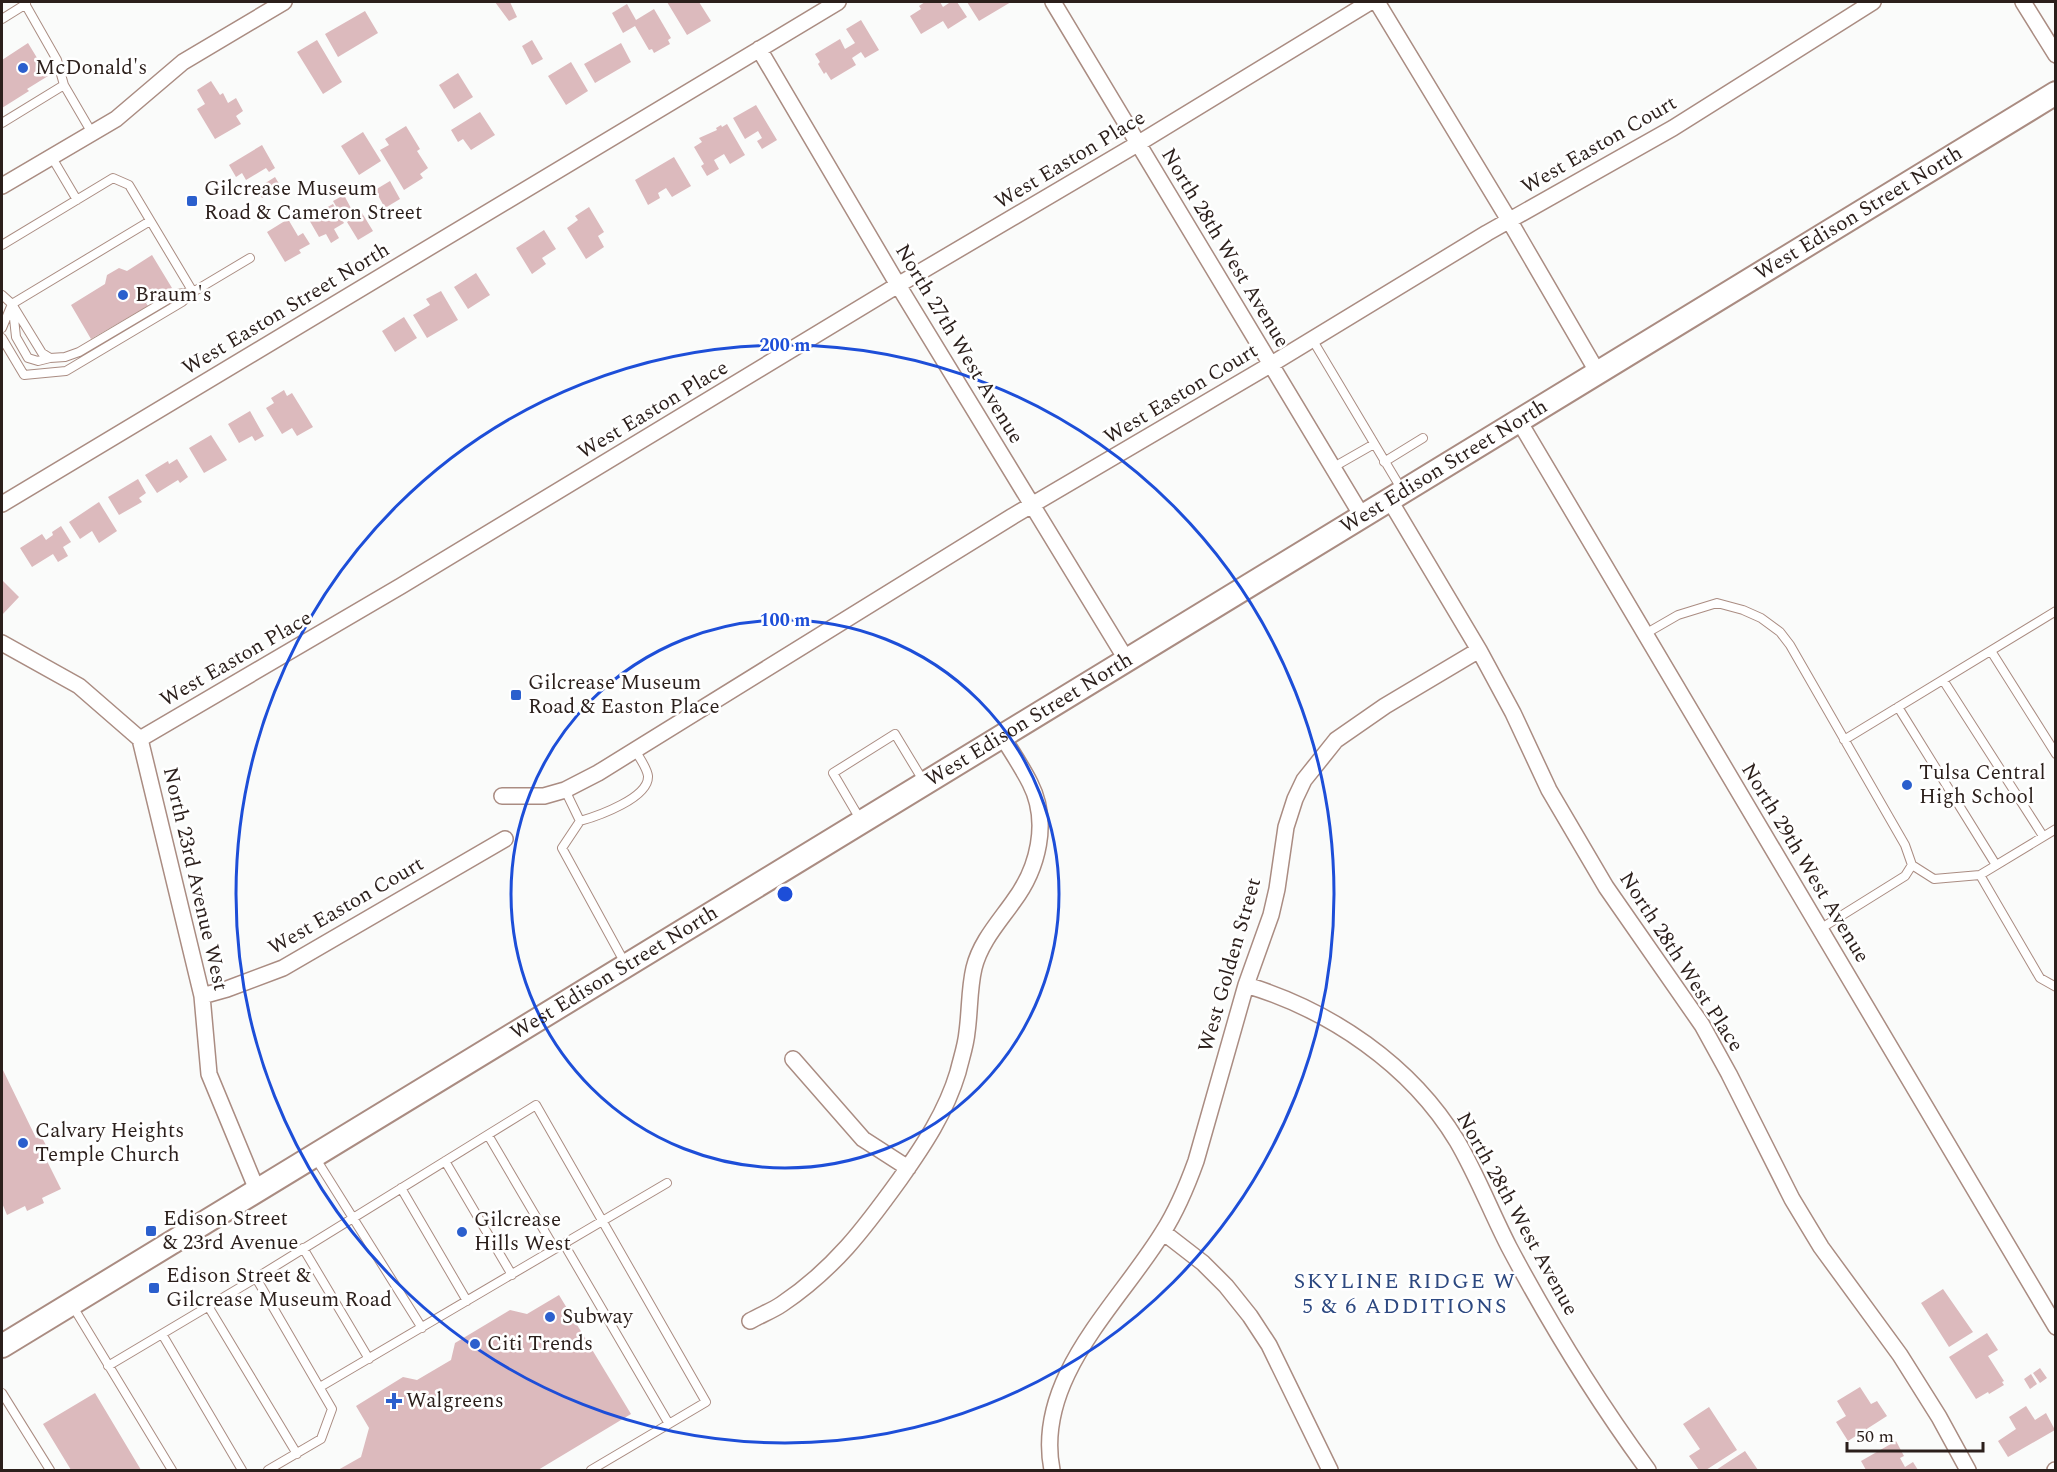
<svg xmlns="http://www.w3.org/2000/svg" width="2057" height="1472" font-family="Spectral,serif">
<rect width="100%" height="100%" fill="#fafbfa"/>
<!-- building -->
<path fill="#dcbabd" d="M495 2H510L517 17 509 21Z
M667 2H699L711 21 687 35Z
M925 2H940L943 7 949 3 948 2H957L967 17 948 29 943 21 921 34 910 16 921 9 919 6Z
M967 2H1011L979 21Z
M627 4 636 20 654 9 671 38 668 40 670 44 654 53 652 49 649 50 635 26 623 33 612 13Z
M365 11 378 33 338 57 325 34Z
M861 20 879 50 865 58 861 52 852 58 856 65 831 80 826 72 824 74 818 64 820 62 815 54 840 39 845 49 855 43 846 29Z
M317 40 342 82 323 94 297 52Z
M532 40 543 59 532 65 522 46Z
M28 43 48 76 27 89 29 91 2 108V60Z
M621 43 631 62 595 83 584 64Z
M571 62 588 91 566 105 548 76Z
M458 73 473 97 454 109 439 85Z
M211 81 220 95 223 93 228 103 236 98 243 111 236 116 241 124 215 139 197 109 205 104 197 90Z
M756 105 777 140 762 149 757 141 762 138 758 131 745 139 733 118Z
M480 112 495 135 471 150 463 139 458 142 451 130Z
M727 124 745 155 730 164 724 154 714 160 719 169 707 176 701 166 704 164 694 147 702 142 699 138 717 130 716 128 721 125 722 127Z
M406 126 420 149 417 151 428 168 420 174 423 178 404 190 380 150 389 145 385 139Z
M363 132 381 161 359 175 341 146Z
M262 145 275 168 269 172 266 168 246 180 242 173 236 177 229 165Z
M674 157 691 186 672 197 666 188 658 193 660 198 648 205 635 180Z
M275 177 281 187 262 198 256 189Z
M390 181 400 199 385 208 375 190Z
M344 195 353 212 343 218 333 201Z
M333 204 344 223 334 229 339 238 331 243 326 234 319 237 308 218Z
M589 207 604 232 598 236 604 247 586 259 567 228 578 220 575 216Z
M362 213 373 231 358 240 347 222Z
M288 219 298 236 303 233 310 244 299 250 301 253 285 262 267 232Z
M544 230 556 249 542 258 546 264 532 274 516 248Z
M152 255 172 288 146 303 148 306 91 339 71 305 105 284 107 275 119 268 127 271Z
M476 273 490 295 468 309 454 287Z
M441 291 458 320 427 338 413 315 430 305 426 299Z
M404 317 417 338 395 352 382 331Z
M284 390 287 396 292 393 313 427 297 436 292 428 282 434 266 408 274 403 271 398Z
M250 411 264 436 255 441 252 436 239 443 228 424Z
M211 435 227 460 204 473 189 448Z
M177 459 188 477 180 483 178 480 157 493 145 475 168 461 169 464Z
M138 479 146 493 139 498 142 502 119 515 108 497Z
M99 502 117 531 99 543 92 531 80 539 69 522Z
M61 526 71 542 63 547 68 556 58 562 53 554 32 567 20 548 42 534 46 540 53 535 52 532Z
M2 580 19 597 2 615Z
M2 1068 36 1138 41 1136 47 1147 41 1149 61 1189 42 1198 44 1203 27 1211 25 1206 7 1215 2 1203Z
M1943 1289 1973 1332 1949 1347 1921 1303Z
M559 1295 631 1414 538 1470H338L361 1457 369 1428 356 1406 403 1377 417 1380 451 1360 455 1343 510 1310 527 1314Z
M1987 1333 1998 1350 1988 1356 2004 1381 2002 1382 2004 1385 1989 1394 1988 1392 1976 1399 1949 1357Z
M2040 1368 2047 1378 2040 1383 2033 1373Z
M2031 1374 2037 1384 2030 1389 2024 1379Z
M1860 1387 1871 1404 1877 1401 1887 1416 1848 1441 1836 1422 1846 1416 1837 1401Z
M95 1393 141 1470H71L43 1424Z
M2026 1406 2035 1420 2046 1413 2055 1430 2008 1457 1998 1441 2016 1429 2009 1417Z
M1709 1407 1737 1450 1706 1470H1699L1689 1456 1700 1449 1683 1424Z
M1896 1441 1904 1456 1900 1458 1905 1467 1913 1462 1918 1470H1866L1861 1461Z
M1745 1451 1758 1470H1716Z"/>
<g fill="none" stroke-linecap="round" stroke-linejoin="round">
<!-- lane casing -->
<g stroke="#aa8c82" stroke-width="10">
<path id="lane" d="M24 2 57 60 64 85 92 133
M2 19 26 4
M2 123 64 85
M51 156 77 200
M2 245 113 178 129 185 193 292
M2 295 12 304 42 353 50 358 65 357 79 352 177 294 193 292
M13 309 16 337 28 358 38 361 50 358
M2 328 12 304 150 221
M2 338 24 375 66 371 182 302 193 292 250 258
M1312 339 1402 490
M1384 462 1423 438
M1332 468 1374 444
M1645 634 1678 615 1717 603 1743 610 1761 618 1780 632 1790 645 1905 845 1912 865 1905 876 1820 929
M1991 651 2056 754
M1943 680 2043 836
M1898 707 1996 865
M1844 740 2056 611
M565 790 580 821 562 848 626 965
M860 819 833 773 895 734 924 782
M580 821C598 816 649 798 648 776 647 768 639 757 635 750
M1912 865 1934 879 1980 875 2056 829
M1980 875 2040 978 2056 987
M488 1135 555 1249
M316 1159 422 1328
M445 1161 512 1275
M401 1188 467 1301
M564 1244 669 1424
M303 1248 369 1359
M256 1278 332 1409 321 1439 268 1470
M72 1305 172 1470
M208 1306 297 1454
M162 1334 242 1470
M108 1366 256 1278 536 1105 706 1402 591 1470
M320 1387 667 1183
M2 1393 50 1470"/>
</g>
<!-- street casing -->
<g stroke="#aa8c82" stroke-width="18">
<path id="street" d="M1053 2 1362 516
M1377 2 1509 220 1598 373
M2023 2 2056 55
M759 49 898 285 1126 659
M2 186 116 119 183 62 284 2
M1519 421 2056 1327
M1389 499 1479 650 1513 713 1549 790 1606 887 1702 1025 1729 1074 1792 1199 1821 1247 1900 1355 1939 1417 1968 1470
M2 504 838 2
M2 643 79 686 140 739 202 996 209 1074 257 1190
M140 739 401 586 898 285 1139 143 1370 2
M502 796H544L565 790 598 773 1013 516 1270 365 1487 233 1673 128 1873 2
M1246 985C1330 1010 1411 1065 1457 1141 1477 1175 1491 1212 1509 1247 1550 1324 1596 1399 1648 1470
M202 996 227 989 283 968 505 839
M793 1059 863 1139 908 1168
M1163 1232 1203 1263 1226 1286 1250 1316 1269 1345 1330 1470
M750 1321C760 1315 772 1311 782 1304 834 1269 864 1229 900 1179 924 1145 946 1112 958 1072 961 1059 966 1045 967 1032 970 1011 969 989 974 968 980 943 998 923 1013 902 1038 869 1050 822 1030 783 1022 767 1011 751 1002 736
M1052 1470C1034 1378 1119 1304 1163 1232 1177 1210 1187 1186 1196 1161L1246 985 1271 915 1277 889 1286 827 1295 799 1304 780 1336 740 1385 706 1479 650
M2055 1470H2056"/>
</g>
<!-- secondary casing -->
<g stroke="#aa8c82" stroke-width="26">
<g id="secondary">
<path id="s1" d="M2 1346C687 929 1371 511 2056 93"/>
</g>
</g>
<!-- lane -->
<use href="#lane" stroke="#fff" stroke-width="8"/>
<!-- street -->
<use href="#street" stroke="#fff" stroke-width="15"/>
<!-- secondary -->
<use href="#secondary" stroke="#fff" stroke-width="22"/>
</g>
<!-- distance rings -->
<g fill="none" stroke="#1d4ed8" stroke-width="3">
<circle cx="785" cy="894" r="274"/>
<circle cx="785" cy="894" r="549"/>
</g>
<!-- markers -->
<g fill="#2b5fcd" stroke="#fff" stroke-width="2">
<circle cx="23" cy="68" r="6"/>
<rect x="186" y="195" width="12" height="12" rx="3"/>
<circle cx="123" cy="295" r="6"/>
<rect x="510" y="689" width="12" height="12" rx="3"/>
<circle cx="1907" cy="785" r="6"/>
<circle cx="23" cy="1143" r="6"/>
<rect x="145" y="1225" width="12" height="12" rx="3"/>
<circle cx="462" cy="1232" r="6"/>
<rect x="148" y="1282" width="12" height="12" rx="3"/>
<circle cx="550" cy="1317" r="6"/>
<circle cx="475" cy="1344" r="6"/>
<path d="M391 1392h6v6h6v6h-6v6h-6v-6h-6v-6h6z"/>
</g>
<g text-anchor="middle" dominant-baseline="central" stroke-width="5" stroke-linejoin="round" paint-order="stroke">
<!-- poi labels -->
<g font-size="21" fill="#2b1f1b" stroke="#fff" text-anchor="start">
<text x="35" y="68">McDonald's</text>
<text x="204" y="189">Gilcrease Museum<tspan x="204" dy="24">Road &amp; Cameron Street</tspan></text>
<text x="135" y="295">Braum's</text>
<text x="528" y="683">Gilcrease Museum<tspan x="528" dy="24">Road &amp; Easton Place</tspan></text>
<text x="1919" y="773">Tulsa Central<tspan x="1919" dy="24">High School</tspan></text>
<text x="35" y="1131">Calvary Heights<tspan x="35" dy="24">Temple Church</tspan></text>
<text x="163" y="1219">Edison Street<tspan x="163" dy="24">&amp; 23rd Avenue</tspan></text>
<text x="474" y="1220">Gilcrease<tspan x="474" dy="24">Hills West</tspan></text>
<text x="166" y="1276">Edison Street &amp;<tspan x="166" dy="24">Gilcrease Museum Road</tspan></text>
<text x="562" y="1317">Subway</text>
<text x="487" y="1344">Citi Trends</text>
<text x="406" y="1401">Walgreens</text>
</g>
<!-- street labels -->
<g font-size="21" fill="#2b1f1b" stroke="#fff">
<text transform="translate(1599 145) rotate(-30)">West Easton Court</text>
<text transform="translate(1070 160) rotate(-31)">West Easton Place</text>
<text stroke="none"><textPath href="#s1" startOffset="2175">West Edison Street North</textPath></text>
<text transform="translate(1225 248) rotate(59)">North 28th West Avenue</text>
<text transform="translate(286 309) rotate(-31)">West Easton Street North</text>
<text transform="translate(959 344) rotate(59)">North 27th West Avenue</text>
<text transform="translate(1181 394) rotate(-31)">West Easton Court</text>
<text transform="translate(653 410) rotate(-31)">West Easton Place</text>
<text stroke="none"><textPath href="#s1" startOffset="1689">West Edison Street North</textPath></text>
<text transform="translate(236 659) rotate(-30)">West Easton Place</text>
<text stroke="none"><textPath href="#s1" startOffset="1203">West Edison Street North</textPath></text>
<text transform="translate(1805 863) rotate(59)">North 29th West Avenue</text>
<text transform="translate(195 879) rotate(77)">North 23rd Avenue West</text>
<text transform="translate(346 906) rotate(-30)">West Easton Court</text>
<text transform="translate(1681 962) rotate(57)">North 28th West Place</text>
<text transform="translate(1230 965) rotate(-74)">West Golden Street</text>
<text stroke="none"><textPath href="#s1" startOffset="717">West Edison Street North</textPath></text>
<text transform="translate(1517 1214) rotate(61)">North 28th West Avenue</text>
</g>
<!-- neighbourhood labels -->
<g font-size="22" letter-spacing="1.5" fill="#2c4880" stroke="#fff">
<text x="1405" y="1281">SKYLINE RIDGE W<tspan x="1405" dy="25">5 &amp; 6 ADDITIONS</tspan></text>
</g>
</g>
<circle cx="785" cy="894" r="9" fill="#1d4ed8" stroke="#fff" stroke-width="3"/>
<g font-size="18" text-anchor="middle" font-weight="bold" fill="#1d4ed8" stroke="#fff" stroke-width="5" stroke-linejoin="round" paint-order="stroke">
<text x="785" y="351">200 m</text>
<text x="785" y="626">100 m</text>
</g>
<!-- border -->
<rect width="2057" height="1472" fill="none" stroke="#2b1f1b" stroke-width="6"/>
<!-- scale -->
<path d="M1847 1442v9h136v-9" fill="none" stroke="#2b1f1b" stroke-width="3"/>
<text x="1856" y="1442" font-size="18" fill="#2b1f1b" stroke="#ffffff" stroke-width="4.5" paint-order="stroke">50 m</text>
</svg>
